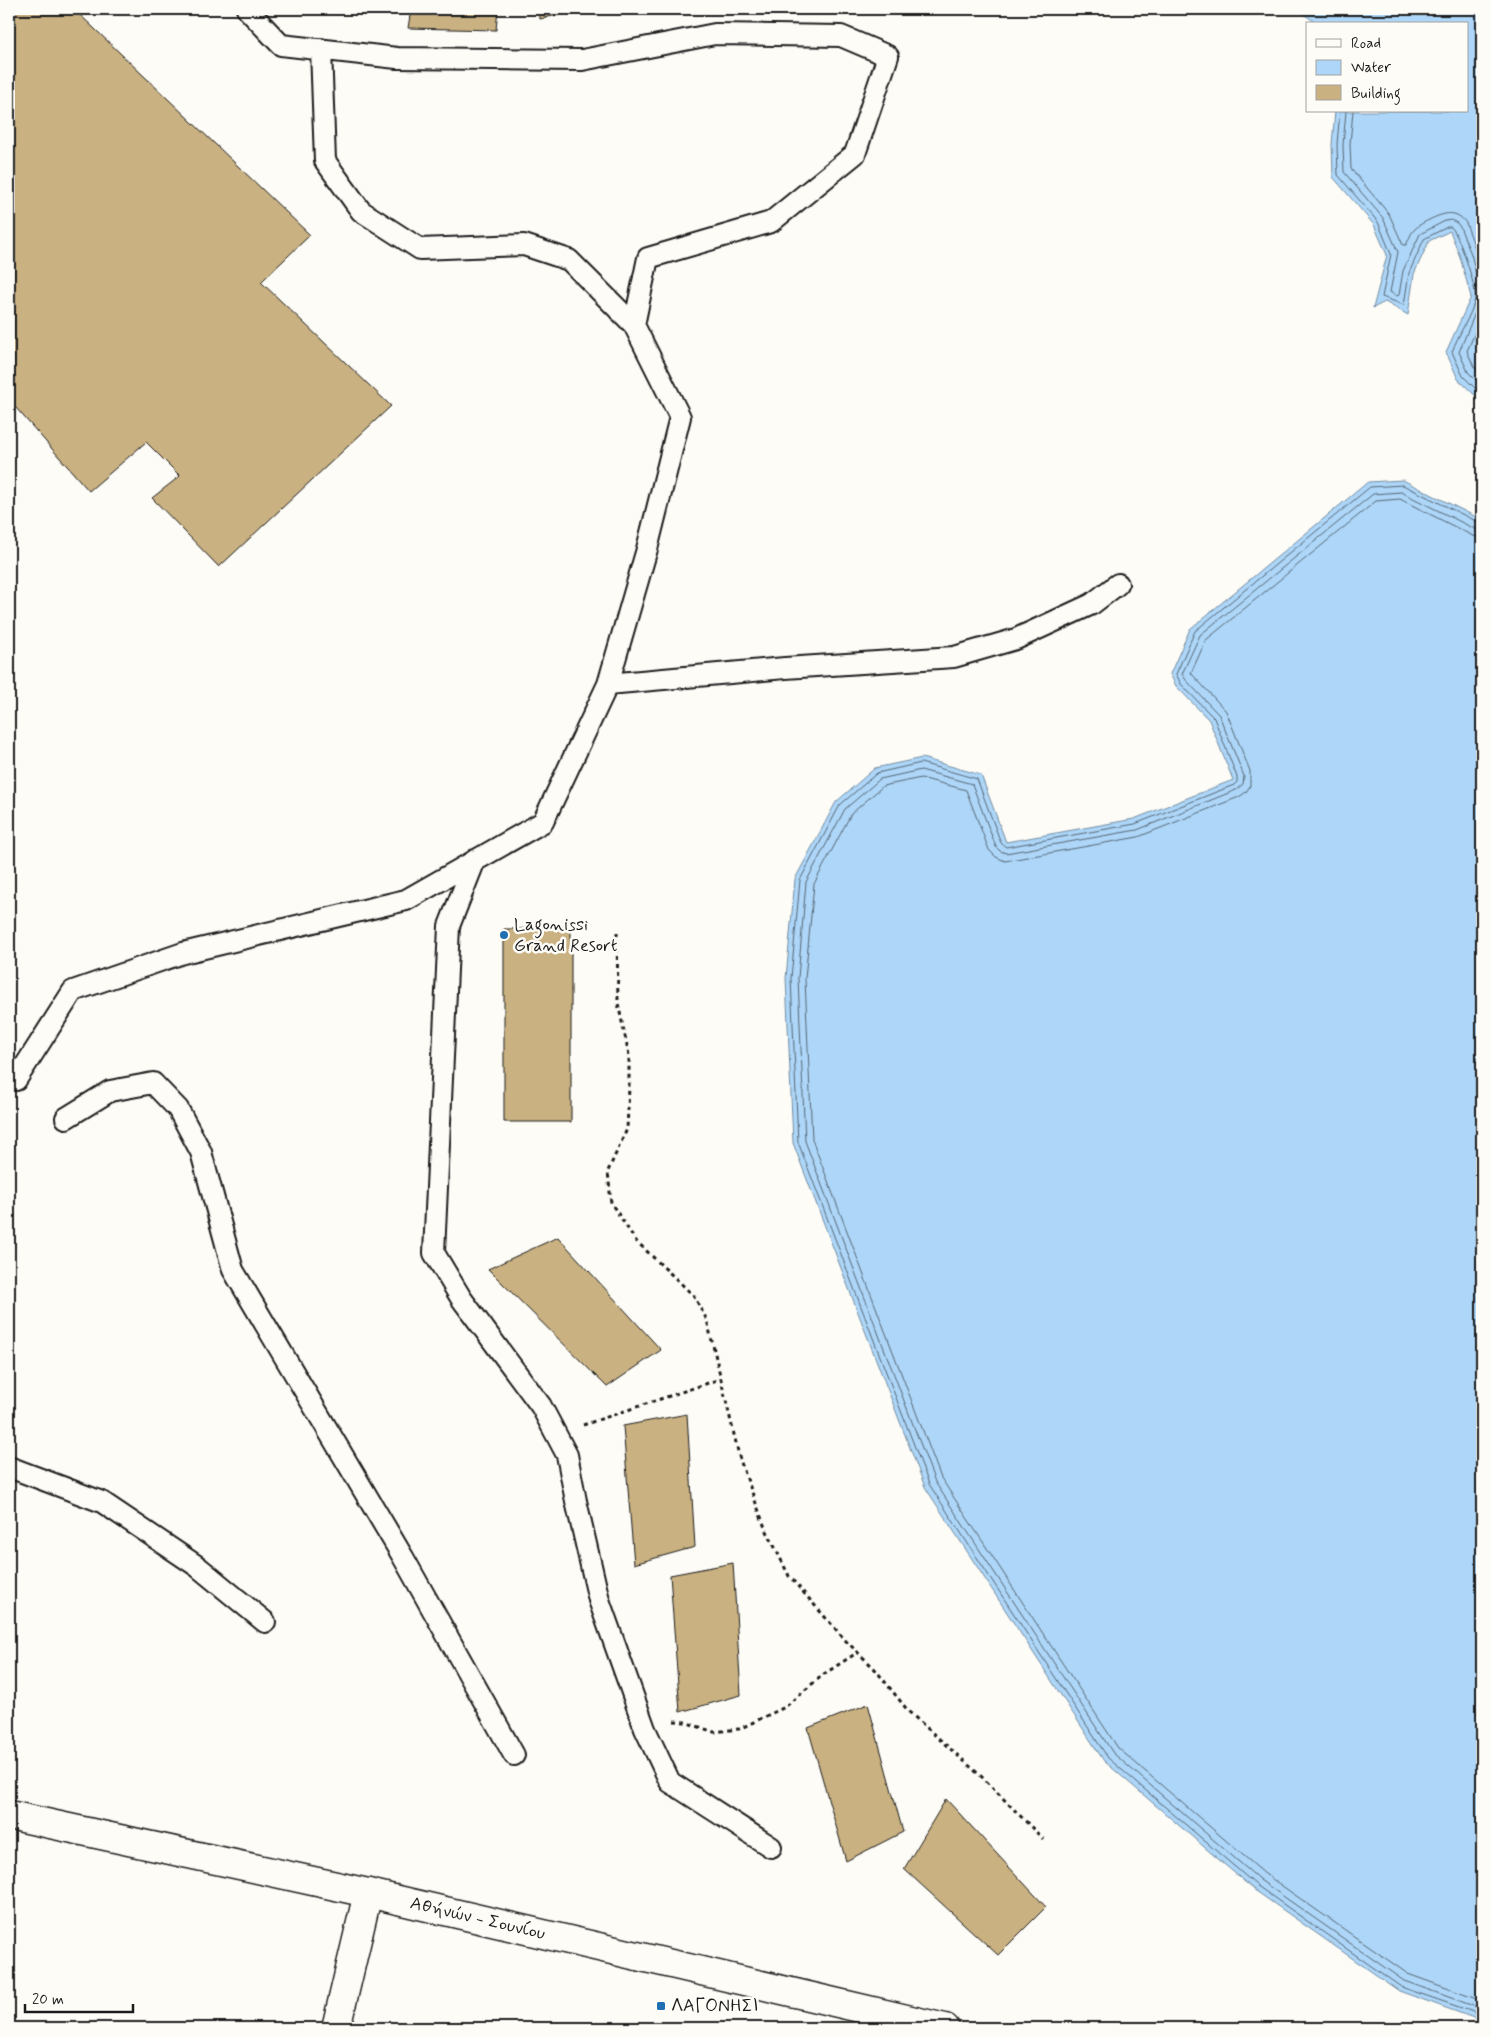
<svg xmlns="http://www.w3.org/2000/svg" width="1491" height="2037" font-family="Mynerve,sans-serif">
<rect width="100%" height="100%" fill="#fdfcf7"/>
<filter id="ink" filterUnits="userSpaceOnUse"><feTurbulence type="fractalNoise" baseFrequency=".02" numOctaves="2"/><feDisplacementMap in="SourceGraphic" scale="10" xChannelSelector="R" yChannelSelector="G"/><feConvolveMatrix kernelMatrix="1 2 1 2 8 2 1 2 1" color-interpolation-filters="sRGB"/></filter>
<g filter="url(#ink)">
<!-- water -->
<path fill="#add6f8" stroke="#738ca0" d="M1296 9H1482V402L1458 379 1446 352 1471 297 1460 257 1450 231 1429 241 1414 274 1408 315 1385 302 1373 308 1387 255 1374 225 1333 177 1332 144 1335 111H1467V24H1318Z
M1403 480 1482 520V2021L1399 1991 1253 1889 1104 1761 925 1487 793 1143 786 978 795 879 836 802 875 768 922 758 981 775 1006 842 1134 819 1233 780 1209 720 1176 686 1170 674 1190 629 1368 482Z"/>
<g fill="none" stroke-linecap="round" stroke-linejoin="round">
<!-- shore -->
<path stroke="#566674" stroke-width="1" d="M1340 111 1337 144 1338 175 1378 222 1391 254 1382 297 1404 305 1409 273 1424 239 1447 227H1451C1458 232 1478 291 1475 299 1471 317 1458 334 1452 352L1463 376 1482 395
M1346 111 1343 145 1344 172 1383 218 1398 252 1390 292 1397 296 1399 295 1403 271 1420 234 1445 221 1451 220 1457 223 1460 227 1471 254 1482 296 1459 352 1468 372 1482 386
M1353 111 1350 144 1351 169 1389 214 1403 245H1406C1409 240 1410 234 1414 230 1418 225 1425 222 1431 219 1444 213 1456 209 1466 223L1482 267
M1482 317 1467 351 1474 367 1482 376
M1482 524 1403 485 1370 487 1195 631 1176 674 1181 684 1214 718 1237 777V782L1234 785 1135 824 1006 847 1001 843 977 779 921 763 877 773 840 805 800 880 791 978 798 1142 929 1484 1108 1758 1256 1885 1401 1987 1482 2015
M1482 530 1475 529 1401 492 1373 494 1200 635 1182 674 1186 680 1219 715 1244 776 1243 784 1236 790 1137 830 1006 853 1000 851 996 847 972 784 921 770 880 779 845 809 806 882 798 978 805 1141 935 1482 1113 1753 1260 1880 1404 1981 1482 2009
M1482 538 1473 536 1400 499 1376 501 1206 640 1191 673 1226 711 1250 771V786L1246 792 1239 797 1138 837 1005 861 996 857 989 850 966 790 921 778 883 786 851 814 814 884 805 979 812 1139 941 1478 1118 1748 1265 1874 1408 1974 1482 2001"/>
</g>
<!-- building -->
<path fill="#c9b181" stroke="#1c1c1c" d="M9 9H74L310 235 261 282 391 406 219 567 152 498 180 476 146 442 89 491 9 400Z
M411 9H498L496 30 408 28Z
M539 9H583L540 19Z
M571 928V1122H504V929Z
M558 1237 661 1350 607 1387 488 1269Z
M687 1414 695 1547 634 1564 623 1426Z
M733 1563 741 1695 680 1712 670 1575Z
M868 1704 903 1832 846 1861 808 1728Z
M946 1799 1046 1907 998 1955 904 1869Z"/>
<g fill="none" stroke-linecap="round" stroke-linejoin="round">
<!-- service casing -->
<g stroke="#1c1c1c" stroke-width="24">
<path id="service" d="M321 49 325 161 361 211 420 249 524 245 569 260 634 325
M608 684 785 668 954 657 1016 639 1092 604 1118 584
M475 860 449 926 434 1253 461 1298 541 1406 567 1455 576 1501 599 1600 645 1729 670 1782 771 1847
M16 1080 73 991 183 953 406 900 543 822 608 684 647 549 680 417 634 325 648 258 771 222 855 154 888 56 841 36 715 34 582 60 397 58 281 45 247 9
M66 1118 110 1091 153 1083 178 1109 201 1152 233 1270 403 1557 514 1755
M9 1467 102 1502 197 1566 265 1622"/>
</g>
<!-- minor casing -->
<g stroke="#1c1c1c" stroke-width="31">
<path id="minor" d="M336 2028 368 1893"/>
</g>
<!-- primary casing -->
<g stroke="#1c1c1c" stroke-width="31">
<g id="primary">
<path id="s1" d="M9 1815 368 1893 945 2028"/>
</g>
</g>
<!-- path -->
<path stroke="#1c1c1c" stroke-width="3" stroke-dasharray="4 4" stroke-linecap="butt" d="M617 932 618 1003 629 1055V1087L627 1129 608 1171 611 1203 636 1241 694 1296 707 1320 740 1460 764 1525 789 1576 846 1641 874 1668 909 1712 983 1778 1043 1839
M583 1425 720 1379
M674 1721 685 1722 714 1732 739 1729 785 1707 824 1674 858 1652"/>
<!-- service -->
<use href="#service" stroke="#fdfcf7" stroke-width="20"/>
<!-- minor -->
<use href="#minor" stroke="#fdfcf7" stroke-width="28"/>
<!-- primary -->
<use href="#primary" stroke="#fdfcf7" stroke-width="28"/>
</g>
</g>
<!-- markers -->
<g fill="#1f6fb2" stroke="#fdfcf7" stroke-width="2">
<circle cx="504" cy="935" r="5"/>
<rect x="656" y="2001" width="10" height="10" rx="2.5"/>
</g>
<g text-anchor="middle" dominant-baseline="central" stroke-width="5" stroke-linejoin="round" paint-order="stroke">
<!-- poi labels -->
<g font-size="18" fill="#1c1c1c" stroke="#fdfcf7" text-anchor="start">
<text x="514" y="925">Lagonissi<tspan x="514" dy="21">Grand Resort</tspan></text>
<text x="671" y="2006">ΛΑΓΟΝΗΣΙ</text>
</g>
<!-- street labels -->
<g font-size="18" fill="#1c1c1c" stroke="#fdfcf7">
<text stroke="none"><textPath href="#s1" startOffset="480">Αθήνών - Σουνίου</textPath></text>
</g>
</g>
<!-- margin -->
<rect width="1491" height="2037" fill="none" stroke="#fdfcf7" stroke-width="30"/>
<rect x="15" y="15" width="1461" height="2007" fill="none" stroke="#1c1c1c" stroke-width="2" filter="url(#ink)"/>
<!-- legend -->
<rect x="1306" y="22" width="162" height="90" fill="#fdfcf7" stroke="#a3a29f"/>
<rect x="1316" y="39" width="25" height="8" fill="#fdfcf7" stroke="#a3a29f"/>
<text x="1351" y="48" font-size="15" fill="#1c1c1c">Road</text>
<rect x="1316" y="60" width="25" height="15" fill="#add6f8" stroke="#a3a29f"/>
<text x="1351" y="72" font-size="15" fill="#1c1c1c">Water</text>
<rect x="1316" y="85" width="25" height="15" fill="#c9b181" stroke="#a3a29f"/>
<text x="1351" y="98" font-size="15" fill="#1c1c1c">Building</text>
<!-- scale -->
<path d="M25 2004v8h108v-8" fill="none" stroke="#1c1c1c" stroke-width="2.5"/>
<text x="32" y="2004" font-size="15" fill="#1c1c1c" stroke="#fdfcf7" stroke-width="4" paint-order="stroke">20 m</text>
</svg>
